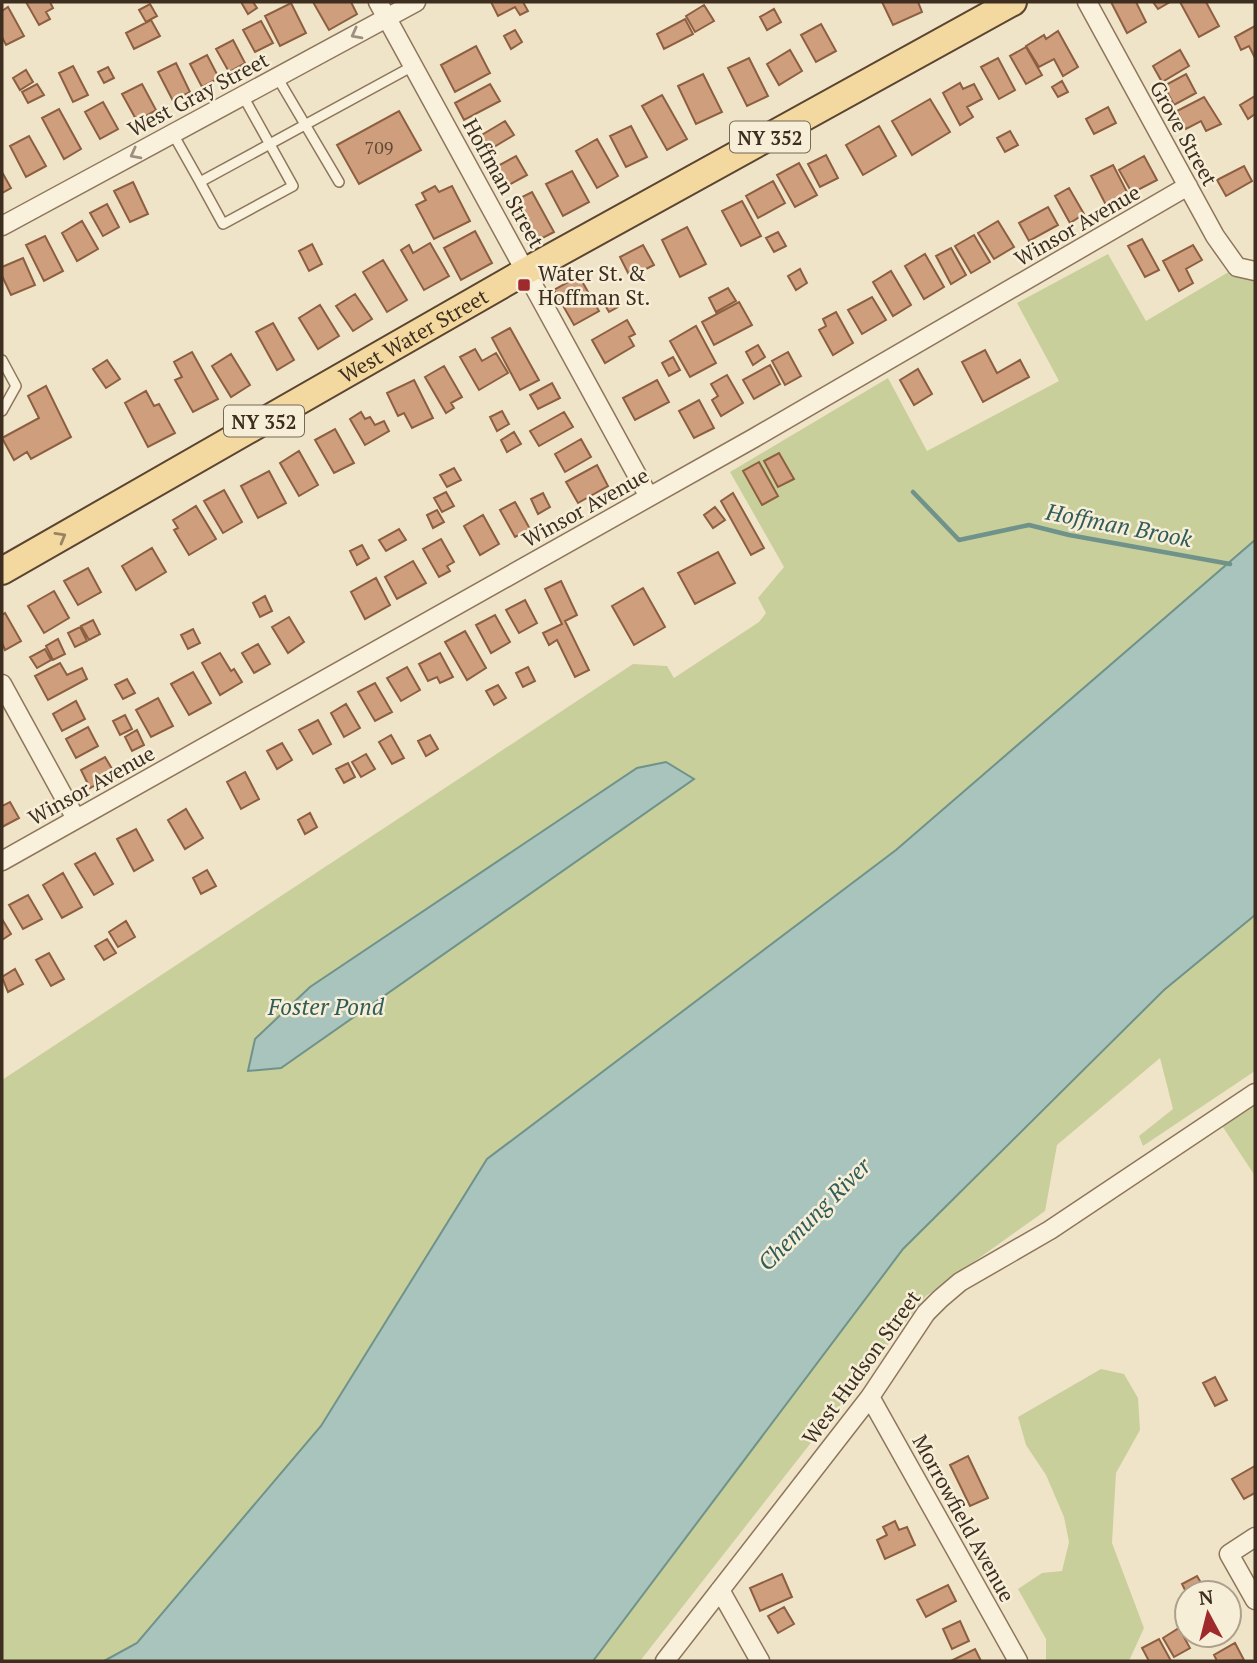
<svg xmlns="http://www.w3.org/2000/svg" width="1257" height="1663" font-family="'PT Serif',serif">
<rect width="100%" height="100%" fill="#f0e4c8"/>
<!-- green -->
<path fill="#c9cf9b" d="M1108 254 1146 321 1232 270 1255 281V540L896 850 487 1159 321 1426 137 1643 104 1661H2V1080L633 664 667 666 674 678 759 622 766 613 758 598 784 567 730 472 888 378 927 451 1059 381 1017 303Z
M1255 915V1071L1143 1146 1139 1136 1173 1109 1160 1058 1057 1145 1045 1211 926 1296 640 1661H593L903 1249 1164 990Z
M1255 1093V1176L1217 1118Z
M1101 1369 1124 1374 1138 1398 1140 1430 1116 1473 1112 1543 1144 1628 1129 1661H1046V1639L1018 1589 1042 1573 1062 1571 1069 1542 1064 1517 1046 1475 1026 1445 1018 1417Z"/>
<!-- water -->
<path fill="#a9c4bc" stroke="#6f938a" stroke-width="2" d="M1255 540V915L1164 990 903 1249 593 1661H104L137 1643 321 1426 487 1159 896 850Z
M666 762 694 779 281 1068 248 1071 255 1039 310 987 637 768Z"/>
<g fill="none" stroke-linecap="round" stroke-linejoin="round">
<!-- stream -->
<path stroke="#6f938a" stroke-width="4.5" d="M913 492 959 540 1029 525 1069 535 1230 564"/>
</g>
<!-- building -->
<path fill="#cf9f7d" stroke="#8d5f41" stroke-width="2" d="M26 2H50L53 8 46 12 50 19 39 25Z
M241 2H253L257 8 248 14Z
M313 2H351L357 14 329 30Z
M491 2H523L528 11 520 15 515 7 498 16Z
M882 2H918L922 12 893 25Z
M1111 2H1136L1146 22 1127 33Z
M1153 2H1170L1158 9Z
M1180 2H1206L1219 26 1199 37Z
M291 3 306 33 280 46 265 16Z
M150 4 157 16 146 22 139 10Z
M704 5 714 21 695 32 686 16Z
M8 7 24 36 6 45 2 37V11Z
M774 9 781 22 767 30 760 17Z
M685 19 693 34 664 49 657 34Z
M151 20 160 36 134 49 126 33Z
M261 21 273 43 255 52 243 30Z
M821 24 836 51 816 62 801 35Z
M1255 26V58L1249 46 1241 50 1235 37Z
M515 30 522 42 511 49 504 36Z
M1058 31 1078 67 1063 76 1054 59 1039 67 1026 46 1044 35 1046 39Z
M233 40 245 63 229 72 216 49Z
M476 46 490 73 455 92 441 65Z
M1026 47 1042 75 1026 84 1010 56Z
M790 50 802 71 779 85 767 64Z
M1180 50 1189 66 1162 82 1153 66Z
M207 55 219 78 202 87 190 64Z
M749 58 768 96 747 106 728 68Z
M998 58 1015 90 999 99 981 67Z
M176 63 190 92 173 101 158 72Z
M73 66 88 95 73 102 59 73Z
M108 67 114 78 104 83 98 72Z
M26 70 33 82 20 90 13 78Z
M703 74 722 112 696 124 678 86Z
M1186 74 1196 93 1174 105 1164 86Z
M1062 81 1068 92 1058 97 1052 87Z
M960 83 963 89 974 84 982 99 967 107 973 117 960 125 943 93Z
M37 84 44 95 28 103 22 92Z
M142 84 156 110 137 121 122 94Z
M490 84 500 101 464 120 455 103Z
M662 95 687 139 667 150 642 106Z
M1255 96V114L1248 119 1240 105Z
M1204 97 1221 124 1206 131 1201 121 1186 129 1177 111Z
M930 99 950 132 912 155 892 121Z
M103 102 118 129 100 139 85 112Z
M1108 107 1116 123 1094 134 1086 119Z
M59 109 81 149 64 159 42 118Z
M399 111 421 150 359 184 337 145Z
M505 121 514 135 489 150 480 136Z
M631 126 647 157 626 167 610 136Z
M879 126 896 156 863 175 846 145Z
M1010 131 1018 145 1005 152 997 138Z
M29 136 46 166 26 177 10 146Z
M597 139 618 176 597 188 576 151Z
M826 155 838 178 820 187 808 164Z
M516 156 527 175 507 186 496 167Z
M1144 156 1157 180 1132 193 1119 170Z
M799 163 817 195 795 207 777 175Z
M1113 165 1128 194 1106 205 1091 176Z
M1244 166 1252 181 1226 196 1217 180Z
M572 171 589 202 563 216 546 184Z
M2 172 11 188 2 193Z
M773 181 785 203 758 218 746 196Z
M133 182 148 214 130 222 114 191Z
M435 186 439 192 452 186 470 221 434 239 416 205 426 200 422 193Z
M1069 188 1084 214 1070 223 1055 196Z
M532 192 554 232 529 245 508 204Z
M742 201 761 236 741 246 722 211Z
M107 204 119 227 103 236 90 213Z
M1048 207 1058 225 1029 241 1019 223Z
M82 221 98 249 77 261 62 233Z
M998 221 1014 247 994 259 978 233Z
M687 227 706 264 680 277 662 240Z
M475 231 492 263 461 280 444 248Z
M778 232 786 246 774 252 766 238Z
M974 235 990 262 971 273 955 246Z
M45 236 63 271 44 281 26 245Z
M1142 239 1159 270 1145 277 1128 246Z
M430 243 449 276 424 290 401 250 409 245 413 253Z
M312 244 322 264 309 271 299 251Z
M643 245 654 265 630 277 620 257Z
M1193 245 1202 260 1186 269 1193 283 1179 291 1163 261Z
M951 248 966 275 951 284 936 256Z
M925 254 944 287 924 299 905 266Z
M23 258 35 285 11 295 2 276V267Z
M383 260 407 300 387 312 363 272Z
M800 269 807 283 796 290 788 276Z
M891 271 911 305 893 316 873 282Z
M579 276 599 311 574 325 554 290Z
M728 288 736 301 716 312 709 298Z
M355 294 372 319 353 331 336 306Z
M610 295 618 307 609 312 602 300Z
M872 297 886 320 862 334 848 310Z
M739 302 752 325 714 345 702 322Z
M320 305 339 336 318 349 299 318Z
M836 312 853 343 833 355 819 330 826 326 823 319Z
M627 320 635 334 629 337 634 346 605 363 592 340Z
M273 323 294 360 277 370 256 332Z
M696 326 716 363 690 377 670 341Z
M510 328 539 380 520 390 492 338Z
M758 345 765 357 753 365 746 352Z
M475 349 482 361 496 353 508 373 479 390 460 357Z
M985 350 997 373 1020 360 1029 377 983 402 962 362Z
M192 352 218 399 193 412 175 380 182 377 174 362Z
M788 352 801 376 785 385 772 361Z
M231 354 250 385 231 397 212 366Z
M673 357 680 370 669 376 662 363Z
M107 360 120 379 106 388 93 369Z
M770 365 780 384 754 399 743 380Z
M444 366 462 397 451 403 454 408 446 413 425 377Z
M918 369 932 394 914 405 900 380Z
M727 375 743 403 721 416 712 400 718 396 711 384Z
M414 380 433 418 412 428 404 413 398 416 387 393Z
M657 380 669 402 635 420 623 398Z
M552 383 560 398 538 409 530 395Z
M46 386 71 437 31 459 27 452 14 460 2 438 39 418 28 396Z
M146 391 154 406 159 404 175 433 148 447 125 403Z
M699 400 714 428 694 438 679 411Z
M502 411 509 424 497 431 490 417Z
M361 412 365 419 370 417 375 425 384 421 389 431 365 445 350 419Z
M564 412 573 427 539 446 530 431Z
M335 429 354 463 334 473 315 440Z
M514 432 521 444 507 452 501 440Z
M581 439 591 457 565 472 555 454Z
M299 451 318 485 299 496 280 463Z
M779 453 794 479 778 487 764 461Z
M759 462 778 496 762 505 743 471Z
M597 465 608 486 578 503 566 482Z
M454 468 461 480 447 487 440 475Z
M269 471 286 503 258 518 241 486Z
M224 490 242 522 223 533 204 501Z
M446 492 454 506 442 512 434 498Z
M543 493 550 507 538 514 531 499Z
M733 493 764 548 751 555 721 501Z
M515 502 530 529 515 537 500 510Z
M196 506 216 539 189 555 174 530 178 528 173 520Z
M715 507 725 520 713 528 704 515Z
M437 510 444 522 433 528 427 515Z
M483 515 499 544 480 555 464 526Z
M399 529 406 540 386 551 379 540Z
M441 539 454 562 447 566 450 571 439 577 423 549Z
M362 545 369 558 357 565 350 551Z
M152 548 166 572 136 590 122 566Z
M718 552 735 583 695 604 678 573Z
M413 561 426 583 397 599 385 577Z
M88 568 101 592 78 605 64 581Z
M376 578 390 605 365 619 351 592Z
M561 581 577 615 565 621 589 670 575 677 557 640 549 645 543 633 562 624 545 589Z
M643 588 665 627 634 645 612 606Z
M54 591 69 618 44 633 28 606Z
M265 596 272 611 260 617 253 603Z
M525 600 537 623 519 633 506 610Z
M5 613 21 641 5 650 2 643V615Z
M495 615 510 642 491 653 476 625Z
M289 617 304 642 288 653 272 627Z
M93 620 100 634 89 640 81 626Z
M80 627 87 641 75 647 68 633Z
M193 629 200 643 188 649 181 635Z
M465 631 486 668 467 680 445 642Z
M58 639 65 654 53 660 46 646Z
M258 644 270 664 254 673 242 653Z
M45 649 51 660 37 668 30 657Z
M220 653 231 671 234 669 242 682 220 695 202 663Z
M440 653 453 677 440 683 437 677 428 681 419 664Z
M60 663 67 675 82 668 87 679 48 700 35 676Z
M407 667 420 690 401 701 387 678Z
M528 667 535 681 523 687 516 673Z
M193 672 211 703 189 715 171 684Z
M127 679 135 693 123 699 115 685Z
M375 683 392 712 375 721 358 692Z
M498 685 506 698 494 705 486 691Z
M158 698 173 726 151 737 136 710Z
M76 701 85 719 62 731 53 714Z
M346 704 360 728 344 737 331 713Z
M125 715 132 729 120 735 113 721Z
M318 720 331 744 313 754 299 730Z
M88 727 98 746 76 758 66 739Z
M137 730 144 745 132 751 125 737Z
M391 735 404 758 392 764 379 742Z
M430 735 438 749 426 756 418 741Z
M282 743 292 760 277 769 267 751Z
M366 754 375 769 361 777 352 762Z
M105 757 115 774 90 788 81 770Z
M348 763 355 777 344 783 336 769Z
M245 772 259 799 241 809 227 782Z
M10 802 19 818 2 827V806Z
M186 809 203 838 185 849 168 820Z
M310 813 317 827 305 834 298 820Z
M136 829 153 860 134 871 117 839Z
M95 853 113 884 94 895 75 864Z
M207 870 216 886 201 894 193 878Z
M63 873 82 907 62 918 43 885Z
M28 895 42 919 23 929 9 905Z
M2 919 11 934 2 940Z
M126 921 135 937 118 947 109 932Z
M107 939 116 953 104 960 95 946Z
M49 953 64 979 51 986 36 960Z
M15 969 23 984 8 992 2 977Z
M1215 1377 1227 1400 1215 1406 1203 1383Z
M968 1456 988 1498 970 1506 950 1465Z
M1255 1466V1493L1244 1499 1232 1479Z
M895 1521 899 1530 907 1527 915 1545 885 1559 877 1540 887 1535 883 1527Z
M782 1574 792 1597 760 1611 750 1588Z
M1197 1576 1207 1593 1187 1594 1182 1584Z
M948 1585 956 1601 926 1617 917 1600Z
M784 1607 794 1624 778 1633 768 1616Z
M960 1621 969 1641 952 1649 943 1629Z
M1179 1628 1190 1648 1174 1657 1163 1638Z
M1197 1635H1223L1203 1646Z
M1159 1639 1171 1661H1149L1142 1648Z
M1235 1643 1244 1660 1217 1661 1214 1655Z
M975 1649 981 1661H951Z"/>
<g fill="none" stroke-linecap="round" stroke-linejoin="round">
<!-- service casing -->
<g stroke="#8d765c" stroke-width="12">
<path id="service" d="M277 77 339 182
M173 134 200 182 413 66
M200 182 223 224 293 186 243 96
M2 360 16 386 2 411"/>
</g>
<!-- minor casing -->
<g stroke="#8d765c" stroke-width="21">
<path id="minor" d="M378 2 649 497
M1087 2 1215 236 1237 267 1255 271
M2 226 416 2
M2 684 76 819
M2 861 754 438 1188 186
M870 1397 1018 1661
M1255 1537 1229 1554 1255 1600
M720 1590 760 1661
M665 1661 870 1397 926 1313 940 1299 960 1282 1050 1230 1255 1093"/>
</g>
<!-- primary casing -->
<g stroke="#5b4430" stroke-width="30">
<g id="primary">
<path id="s1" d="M2 571 526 271 1013 2"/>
</g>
</g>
<!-- service -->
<use href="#service" stroke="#faf1dc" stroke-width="9"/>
<!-- minor -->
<use href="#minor" stroke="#faf1dc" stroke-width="18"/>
<!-- primary -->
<use href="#primary" stroke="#f3d9a0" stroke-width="26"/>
</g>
<!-- one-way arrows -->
<defs><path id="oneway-chevron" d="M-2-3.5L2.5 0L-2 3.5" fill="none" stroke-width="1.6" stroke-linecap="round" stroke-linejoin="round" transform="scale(1.75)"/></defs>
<g stroke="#9c907e">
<use href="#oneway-chevron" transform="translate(356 34) rotate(152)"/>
<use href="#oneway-chevron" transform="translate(135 154) rotate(152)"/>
</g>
<use stroke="#988460" href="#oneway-chevron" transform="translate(61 537) rotate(-30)"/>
<!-- markers -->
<rect fill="#9e2a2b" stroke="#f7eed8" stroke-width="2.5" x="517" y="278" width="14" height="14" rx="3.5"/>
<g text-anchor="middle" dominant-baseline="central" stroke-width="5" stroke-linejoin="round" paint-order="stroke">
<!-- number labels -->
<g font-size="18" fill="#624a37">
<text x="379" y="147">709</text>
</g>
<!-- shield labels -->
<g fill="#f7eed8" stroke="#756857" stroke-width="2">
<rect x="730" y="121.5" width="80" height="31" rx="5"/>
<rect x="224" y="405.5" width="80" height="31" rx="5"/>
</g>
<g font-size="19" font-weight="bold" fill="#3d2e20">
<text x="770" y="137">NY 352</text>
<text x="264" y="421">NY 352</text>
</g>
<!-- street labels -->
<g font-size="21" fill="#3d2e20" stroke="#f7eed8">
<text transform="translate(198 94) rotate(-28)">West Gray Street</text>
<text transform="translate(1184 133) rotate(61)">Grove Street</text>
<text transform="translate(504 183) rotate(61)">Hoffman Street</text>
<text transform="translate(1077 225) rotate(-30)">Winsor Avenue</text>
<text stroke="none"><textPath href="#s1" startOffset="474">West Water Street</textPath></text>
<text transform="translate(585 507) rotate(-29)">Winsor Avenue</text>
<text transform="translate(91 785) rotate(-29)">Winsor Avenue</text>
<text transform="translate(861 1367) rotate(-54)">West Hudson Street</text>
<text transform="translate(964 1518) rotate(61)">Morrowfield Avenue</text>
</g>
<!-- poi labels -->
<g font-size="21" fill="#3d2e20" stroke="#f7eed8" text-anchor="start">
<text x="538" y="273">Water St. &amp;<tspan x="538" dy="24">Hoffman St.</tspan></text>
</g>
<!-- water labels -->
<g font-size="23" font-style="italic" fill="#2f5d5a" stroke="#f7eed8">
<text transform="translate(1119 525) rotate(11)">Hoffman Brook</text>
<text x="326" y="1006">Foster Pond</text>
<text transform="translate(814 1214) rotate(-45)">Chemung River</text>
</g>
</g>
<!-- border -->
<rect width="1257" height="1663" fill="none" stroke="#3d2e20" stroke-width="7"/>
<!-- north arrow -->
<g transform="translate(1208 1614) rotate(353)"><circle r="33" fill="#f7eed8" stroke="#ada18e" stroke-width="2"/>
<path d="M0-5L12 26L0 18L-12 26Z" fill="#9e2a2b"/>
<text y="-10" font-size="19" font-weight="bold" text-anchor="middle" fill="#3d2e20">N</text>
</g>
</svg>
